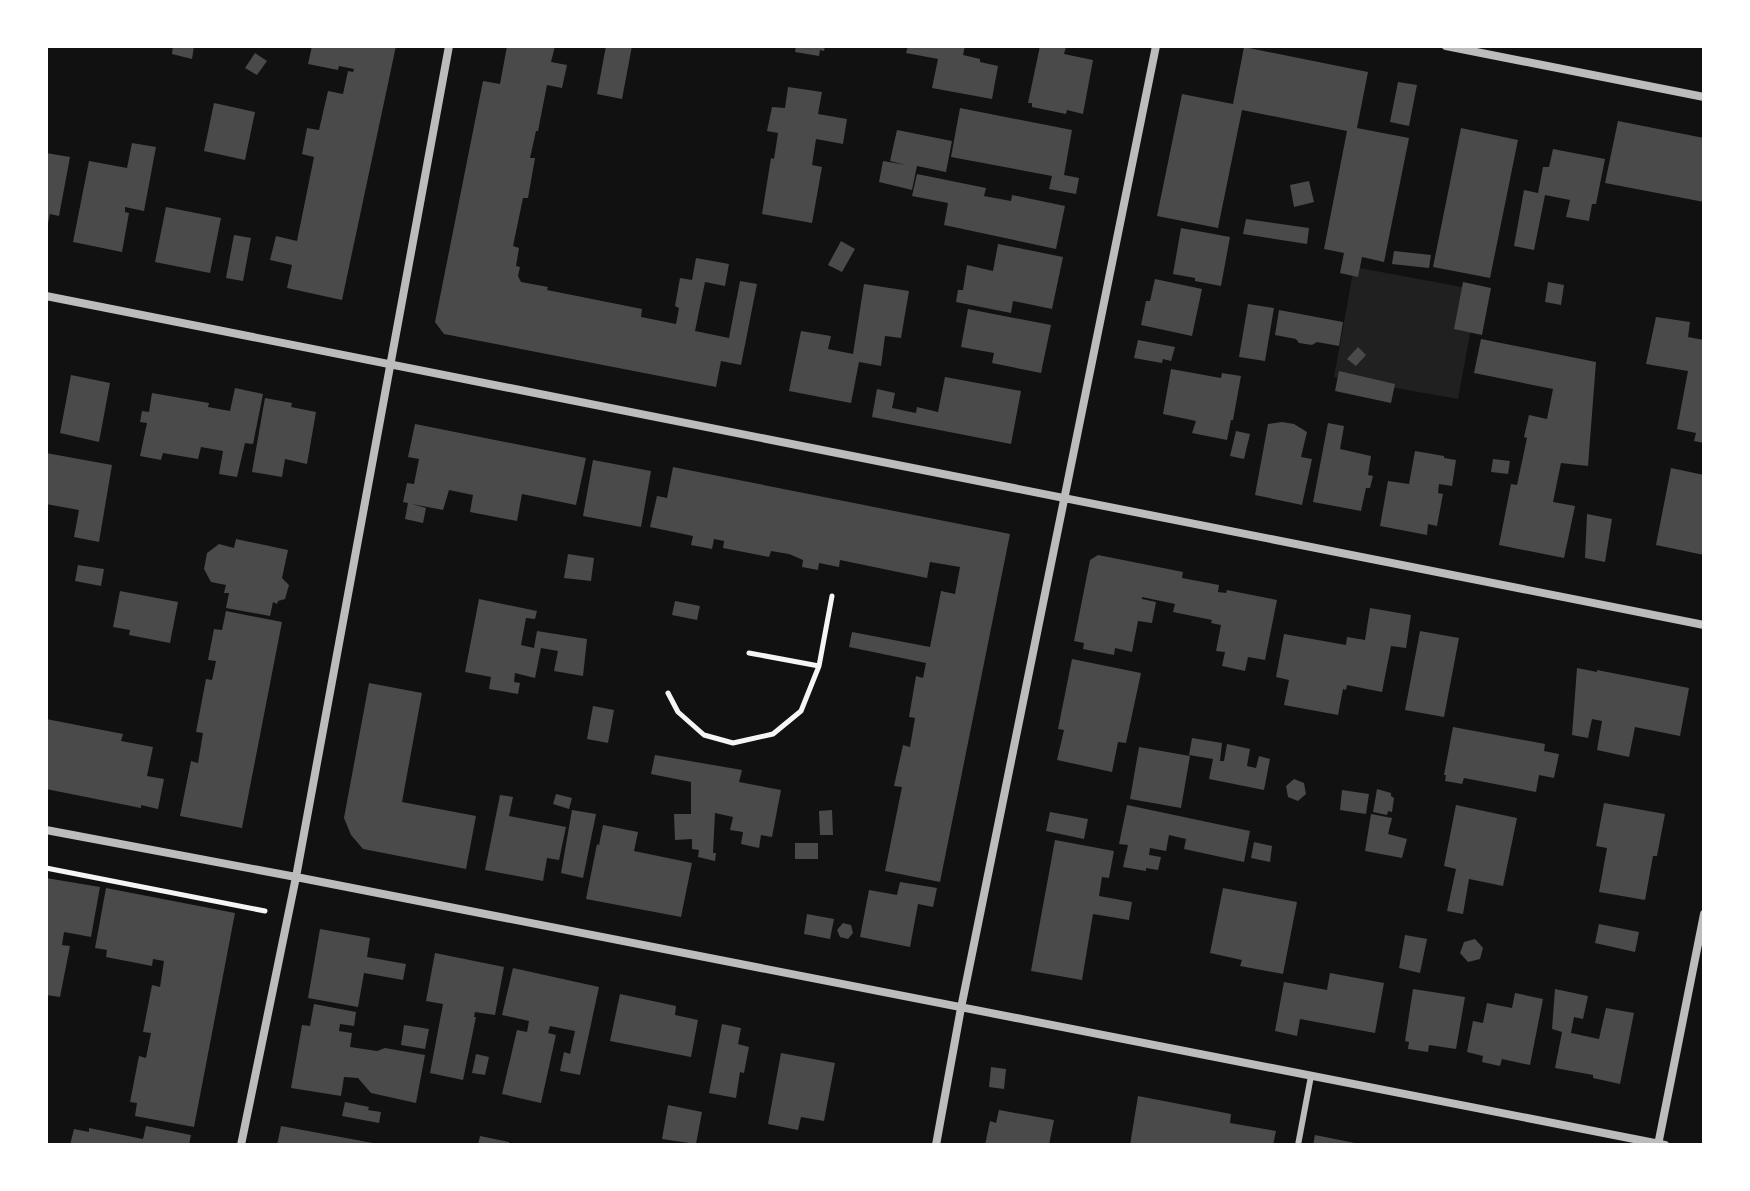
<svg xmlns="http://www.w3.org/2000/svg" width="1750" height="1191" font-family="Ubuntu,sans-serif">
<rect width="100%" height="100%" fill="#111"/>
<!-- green -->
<path fill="#202020" d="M1354 267 1478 290 1458 399 1334 377Z"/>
<!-- building -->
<path fill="#4a4a4a" d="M173 46H194L192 59 172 54Z
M312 46H396L342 300 287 288 292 265 270 260 276 236 297 241 314 157 302 154 307 128 319 130 328 91 343 94 348 71 353 72 354 69 339 66 338 70 308 64Z
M507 46H555L551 62 567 65 562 88 547 85 538 131H536L530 158H535L528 198H523L513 246 519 248 516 266 520 267 518 276 521 282 548 287 547 290 642 309 641 317 676 324 679 308 675 306 680 278 692 280 696 258 729 264 725 286 705 282 695 331 729 338 740 281 757 284 741 365 721 361 716 387 444 334 435 322 483 81 500 84Z
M606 46H632L622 99 597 94Z
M796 46H825L824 51 820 50 819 56 795 52Z
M908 46H965L963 55 980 59V62L998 66 992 99 932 88 938 59 906 53Z
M1040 46 1066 47 1064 54 1093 60 1083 114 1067 110 1066 114 1032 107V103H1028Z
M1244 47 1368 72 1357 128 1409 138 1384 262 1362 257 1358 277 1340 273 1344 253 1324 249 1347 131 1242 110 1218 228 1157 216 1182 94 1233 104Z
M255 53 267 61 257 75 245 68Z
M1398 82 1417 85 1409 126 1390 122Z
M788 87 822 92 818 114 847 119 843 144 816 139 812 165 822 167 812 223 762 214 771 158 774 159 778 133 767 131 772 107 785 108Z
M214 103 255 112 245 160 204 151Z
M960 108 1072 130 1064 175 1079 178 1076 194 1049 189 1052 176 951 157Z
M1618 121 1704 138V202L1605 183Z
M1461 128 1518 140 1490 278 1433 267Z
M897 130 952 141 946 172 917 166 912 190 879 182 883 161 906 165 890 161Z
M132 143 156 147 144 211 125 207V212L129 213 122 252 73 242 89 161 127 168Z
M1553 149 1605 159 1596 204H1592L1589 221 1566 217 1570 200 1545 195 1534 250 1514 246 1524 190 1538 193 1543 167H1549Z
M46 153 70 157 59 216 50 214 47 228H46Z
M917 174 986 188 984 196 1011 201 1012 195 1065 206 1056 249 944 225 948 203 912 196Z
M1309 181 1314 202 1294 207 1290 185Z
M166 207 221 218 210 273 155 262Z
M1246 219 1309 228 1307 244 1243 234Z
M1181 228 1230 237 1221 286 1195 281V278L1173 274Z
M234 235 251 238 243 281 226 278Z
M841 241 855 249 842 272 828 265Z
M998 244 1063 257 1052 309 1013 301 1011 313 956 302 958 290H963L967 265 993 271Z
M1394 251 1431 255 1429 268 1392 264Z
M1155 279 1202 289 1192 336 1141 325 1146 301H1150Z
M1463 282 1491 288 1482 335 1454 329Z
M1548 282 1564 285 1561 305 1545 302Z
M864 284 909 291 901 338 885 336 881 366 859 362 851 403 789 391 801 331 831 336 828 349 853 354Z
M1248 304 1274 308 1265 361 1239 357Z
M968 309 1051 325 1041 373 992 363 994 353 961 347Z
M1279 310 1343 322 1339 346 1317 342 1312 345 1299 343 1296 339 1275 335Z
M1656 317 1690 322 1688 337 1704 340V443L1694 441 1696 433 1677 429 1688 371 1646 364Z
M1481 339 1596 362 1588 466 1561 463 1553 502 1575 506 1564 558 1499 545 1511 484 1517 485 1527 438 1524 437 1529 415 1547 419 1553 389 1474 373Z
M1138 340 1175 347 1171 361 1163 359 1162 363 1134 358Z
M1358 347 1366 355 1356 366 1347 359Z
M1171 369 1221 378 1222 373 1241 376 1233 420H1231L1227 440 1192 433 1196 421 1163 414Z
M1339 371 1395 384 1391 403 1335 391Z
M71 375 110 383 99 442 60 433Z
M945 377 1021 391 1011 444 872 417 877 389 895 393 892 408 916 413 917 407 938 412Z
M235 388 263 394 253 444 245 443 237 477 219 474 223 451 201 447 198 459 163 453 161 460 140 456 147 423 140 422 142 411 149 412 152 393 209 403 208 407 230 411Z
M265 398 292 403 291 407 316 412 307 464 285 459 282 477 252 472Z
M1282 422 1294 424 1307 432 1301 457 1312 459 1302 505 1255 495 1268 424Z
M1328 423 1344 426 1340 449 1371 456 1368 475 1373 476 1370 488H1366L1361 511 1313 502Z
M415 424 586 458 576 505 522 494 517 521 470 512 473 495 449 490 443 510 412 504 426 508 423 523 405 519 408 503 403 502 407 483 414 484 419 459 408 457Z
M1236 431 1250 434 1244 459 1230 456Z
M1415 451 1444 456V458L1456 460 1452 486 1439 484 1438 493 1443 494 1437 526 1428 524 1427 535 1380 526 1388 481 1409 484Z
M46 453 112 465 99 542 74 537 79 510 46 504Z
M1493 459 1510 461 1508 474 1491 472Z
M593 460 651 471 641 527 583 516Z
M673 467 1010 534 940 882 885 871 902 787 894 786 903 745 910 747 915 718 909 717 916 676 923 678 926 663 849 647 852 632 930 647 941 591 955 594 960 567 930 562 927 578 840 560 839 567 819 563 818 570 802 567 803 560 789 554 771 551 769 557 723 548 724 541 714 539 712 549 691 545 693 536 650 527 657 496 667 498Z
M1671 468 1704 475V555L1656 545Z
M1587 514 1612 519 1605 562 1585 558Z
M236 539 288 550 282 578 289 585 285 599 278 601 277 604 273 602 270 616 226 608 229 593H224L226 585 211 582 204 569 207 553 219 544 234 548Z
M568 554 594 558 591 581 564 578Z
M1098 555 1183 572 1182 578 1219 585 1218 592 1226 593 1227 590 1277 600 1265 660 1248 657 1245 671 1222 666 1225 652 1216 651 1221 625 1211 623 1212 620 1173 612 1175 604 1142 597V599L1156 602 1152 623 1138 621 1132 652 1115 648 1114 655 1083 649 1084 643 1074 641 1090 560Z
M78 565 104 569 101 586 75 581Z
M120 591 178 602 170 643 129 635 130 630 113 627Z
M479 599 537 611 535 619 526 618 521 645 534 648 537 631 587 639 583 676 554 671 558 651 541 648 535 678 515 673 514 682 520 683 518 694 489 689 491 677 465 672Z
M675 601 700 606 697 620 672 615Z
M1370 608 1411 615 1406 648 1391 646 1382 692 1347 685 1346 690 1343 689 1338 715 1284 705 1289 680 1276 677 1284 634 1346 645 1347 637 1365 640Z
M226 611 282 622 242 828 180 816 191 761 198 763 203 733 196 732 206 679 212 680 216 661 208 660 214 629 222 630Z
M1420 631 1459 638 1444 717 1405 710Z
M1072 659 1141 673 1126 743 1118 742 1112 772 1057 760 1064 730 1058 729Z
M1577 668 1597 672V670L1689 688 1680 736 1635 727 1629 757 1597 750 1602 721 1592 719 1588 738 1572 735Z
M369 683 422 693 402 802 476 816 466 869 363 849 351 835 344 818Z
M593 706 614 710 608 743 587 739Z
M46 719 123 734 121 741 153 747 147 776 164 779 158 809 141 805V808L46 789Z
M1453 727 1545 744 1544 751 1559 754 1554 778 1539 775 1536 792 1464 778 1462 784 1445 781 1446 775H1444Z
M1192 738 1222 743 1220 761H1224L1227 744 1250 749 1247 766 1256 768 1259 756 1270 759 1264 790 1209 779 1213 759 1189 755Z
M1139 747 1190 756 1181 808 1130 799Z
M655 755 742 770 739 782 781 790 772 837 761 835 759 848 741 844 743 832 730 830 733 817 715 813 713 853H716L715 861 698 857 699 850 692 849V839L675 840 674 814H691V782L651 774Z
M1294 779 1304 783 1306 794 1298 801 1288 797 1286 786Z
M1377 789 1391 793V796L1394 798 1392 812 1388 811 1387 815 1373 812Z
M1342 790 1369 794 1366 814 1340 810Z
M556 794 572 798 569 809 553 804Z
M500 795 513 797 509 816 566 827 559 860 547 858 543 881 485 870Z
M1604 803 1665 814 1657 856H1653L1645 900 1599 892 1607 848 1596 846Z
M1127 805 1250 831 1244 862 1184 849 1186 839 1169 835 1166 851 1150 848 1149 855 1161 857 1158 870 1146 868V871L1123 867 1128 845 1119 844Z
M1456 805 1517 818 1503 886 1469 879 1463 914 1447 911 1456 869 1444 866Z
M572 810 596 814 583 878 561 873Z
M832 810 833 835H820L819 811Z
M1050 812 1088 819 1084 839 1046 831Z
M1371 814 1392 818 1388 834 1407 839 1402 858 1365 851Z
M603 825 638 832 634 851 692 863 681 917 586 899 597 844 599 845Z
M1055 840 1114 851 1109 878 1102 877 1099 896 1132 902 1129 920 1093 914 1082 980 1031 971Z
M1254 842 1272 846 1270 862 1251 858Z
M795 843H818V859H795Z
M46 878 100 887 91 937 64 932 62 945 70 946 60 997 46 995Z
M900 882 937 888 933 907 918 904 910 947 860 937 869 890 897 895Z
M106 888 235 913 194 1127 135 1116 137 1103 130 1102 139 1056 146 1058 151 1033 143 1032 152 985 160 987 164 961 153 959 152 966 106 957 107 950 95 948Z
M1223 888 1297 902 1283 974 1240 966 1242 960 1210 953Z
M807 914 834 919 830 939 804 934Z
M843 923 851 925 853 933 848 939 840 937 837 930Z
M1599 924 1639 932 1635 952 1595 943Z
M320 929 370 938 367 957 406 964 403 980 364 973 358 1007 308 998Z
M1405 935 1427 939 1420 973 1399 968Z
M1475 939 1483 948 1480 959 1468 962 1460 953 1464 942Z
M435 953 504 967 495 1015 475 1012 474 1017H476L463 1080 430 1073 443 1004 426 1001Z
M513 968 599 987 580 1075 560 1071 564 1052 570 1054 575 1031 550 1026 548 1033 556 1035 541 1103 502 1094 517 1030 527 1032 529 1021 502 1015Z
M1330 973 1384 983 1375 1033 1300 1019 1297 1036 1275 1031 1284 982 1327 990Z
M1413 989 1465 997 1456 1049 1429 1045 1428 1052 1408 1049 1409 1042 1405 1041Z
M1555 989 1588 996 1583 1019 1574 1017 1571 1033 1599 1039 1606 1008 1634 1013 1620 1084 1593 1078V1075L1555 1068 1562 1032 1552 1029Z
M1515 993 1543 999 1530 1065 1502 1059 1500 1066 1482 1062 1483 1056 1467 1052 1473 1021 1483 1023 1487 1003 1512 1008Z
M620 994 676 1006 675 1015 698 1020 691 1057 610 1041Z
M314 1004 356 1012 354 1026 340 1024 339 1031 352 1033 350 1047 377 1051 385 1048 425 1055 416 1103 371 1093 358 1078 344 1077 341 1096 291 1088 302 1025 310 1026Z
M722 1024 741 1028 738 1044 749 1047 744 1073 740 1072 736 1098 709 1093Z
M404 1025 429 1029 425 1049 401 1045Z
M781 1053 835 1063 824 1121 801 1117 798 1130 768 1124Z
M476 1054 489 1057 485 1075 472 1073Z
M991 1067 1006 1069 1004 1089 989 1087Z
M1138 1096 1231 1114 1230 1123 1276 1131 1273 1145H1130Z
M345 1102 369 1107 368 1110 381 1112 379 1123 342 1116Z
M668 1105 702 1112 696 1144 662 1139Z
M999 1110 1054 1120 1049 1145H985L990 1121 996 1123Z
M146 1126 191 1135 189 1145H70L74 1129 89 1132V1128L143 1139Z
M281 1126 373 1143V1145H277Z
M1315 1135 1360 1144V1145H1313Z
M480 1136 509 1142V1145H478Z"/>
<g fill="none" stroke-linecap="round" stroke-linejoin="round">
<!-- path -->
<path stroke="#f5f5f5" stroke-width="5" d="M749 653 819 666
M668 693 678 712 704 735 733 743 773 734 801 711 819 666 832 596
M46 868 265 911"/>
<!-- service -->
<path stroke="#bcbcbc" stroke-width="6" d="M1298 1145 1311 1076"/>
<!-- minor -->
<path stroke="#bcbcbc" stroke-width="8" d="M1446 46 1704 97
M46 296 1704 625
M46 830 296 877 1665 1145
M241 1145 296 877 449 46
M936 1145 961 1008 1156 46
M1658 1145 1704 914"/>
</g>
<!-- border -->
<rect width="1750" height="1191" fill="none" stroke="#ffffff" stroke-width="96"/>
</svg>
